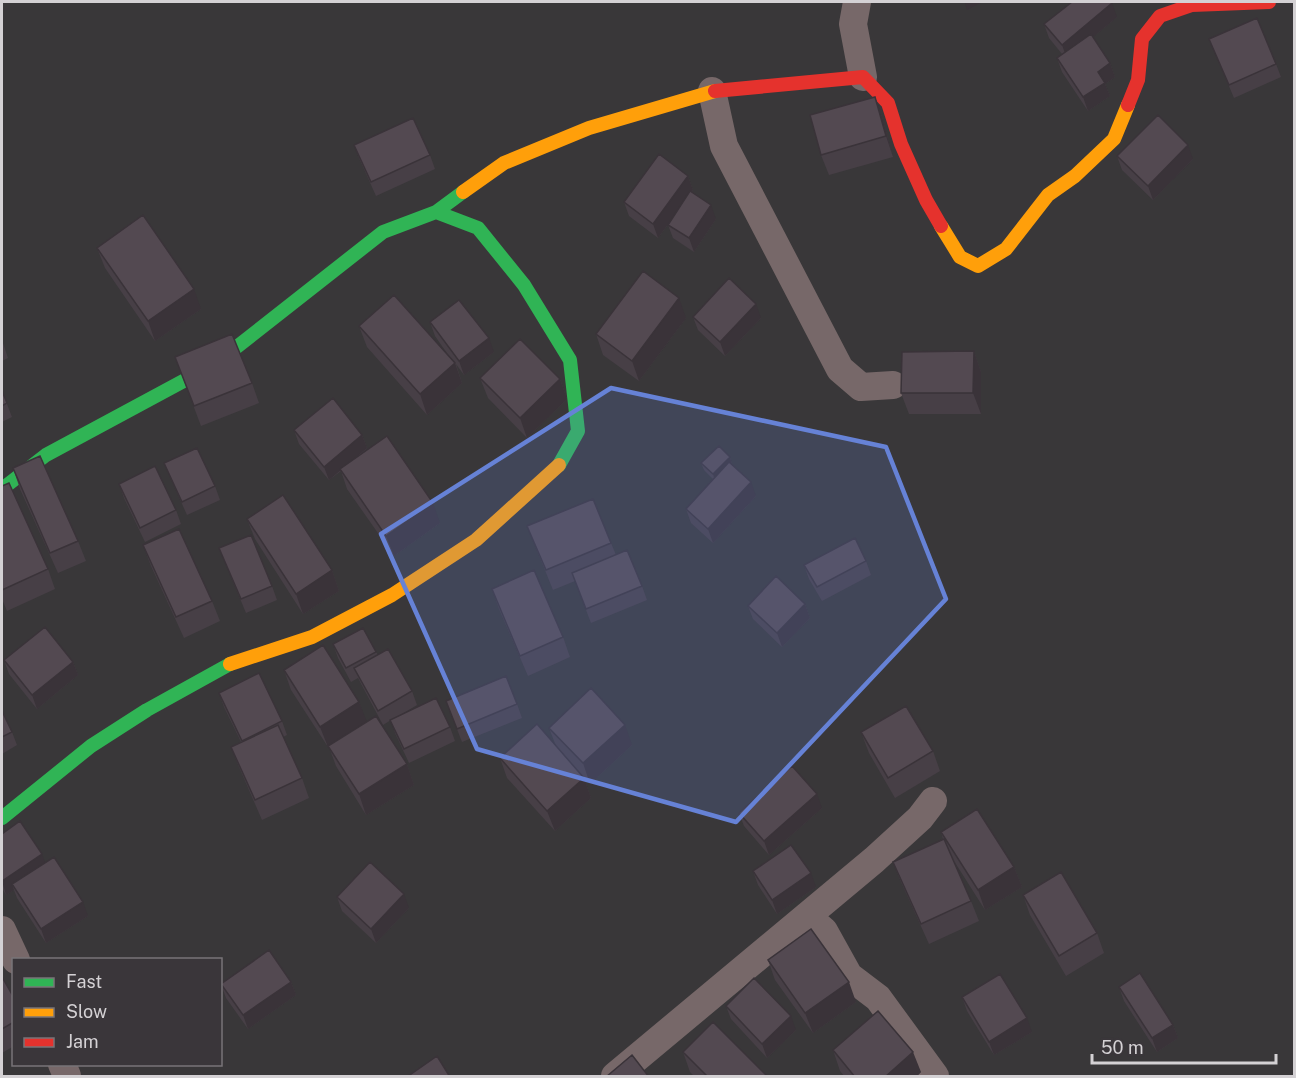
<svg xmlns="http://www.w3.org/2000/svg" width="1296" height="1078" font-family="'Public Sans',sans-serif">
<rect width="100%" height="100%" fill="#393739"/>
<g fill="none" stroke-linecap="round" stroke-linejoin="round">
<!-- street -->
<path stroke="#776869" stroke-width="28" d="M857 2 853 24 863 77
M712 91 724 146 840 369 861 387 893 385
M807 916 824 931 849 976 878 998 935 1076
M2 930 16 960
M62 1064 67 1076
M615 1076 874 860 920 818 933 801"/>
<!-- fast -->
<path stroke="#30b455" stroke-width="14" d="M436 212 478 228 524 285 570 360 578 431 559 465
M2 489 46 455 215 364 383 232 436 212 463 192
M2 818 91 746 147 710 230 664"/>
<!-- slow -->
<path stroke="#ff9f0a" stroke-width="14" d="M463 192 504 163 589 128 715 91
M941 226 960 257 978 266 1006 249 1048 195 1075 176 1114 139 1128 105
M230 664 312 637 392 595 476 540 559 465"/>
<!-- jam -->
<path stroke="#e5322d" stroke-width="14" d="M715 91 863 77 888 103 901 144 926 200 941 226
M1128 105 1138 80 1142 39 1160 16 1192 5 1269 2"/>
</g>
<!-- wall -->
<path fill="#473f46" d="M1117 17 1093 37 1110 63 1115 77 1105 84 1110 96 1088 111 1062 72 1057 58 1062 54 1049 38 1044 24Z
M1209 39 1276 64 1281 77 1234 98Z
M875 97 882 117 893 157 829 175 821 155Z
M354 145 430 155 435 169 376 196 359 158Z
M1117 156 1193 159 1153 200 1122 170Z
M688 176 693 190 692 192 716 219 694 252 673 238 668 225 672 219 658 238 629 216 624 202Z
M97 248 201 309 155 341 105 268Z
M693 317 761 318 725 356 698 330Z
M686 318 639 381 603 355 596 334Z
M430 322 494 352 464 375 456 364 462 383 427 415 367 347 359 326 451 359 435 336Z
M2 340 8 358 2 361Z
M974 351 981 372V414H909L901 393Z
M175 357 252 383 259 403 201 426Z
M480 378 560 379 567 399 527 438 488 398Z
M2 391 12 417 2 422Z
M294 430 362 435 367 448 362 453 440 523 394 556 347 489 341 471 329 480 299 444Z
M730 457 732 464V465L756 496 713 543 691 523 686 509 713 479 704 470 701 463Z
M164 463 215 486 220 500 187 515 170 477Z
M13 468 78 541 86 561 58 573 20 489Z
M119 484 176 510 181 524 145 542 124 498Z
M2 486 48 569 55 589 7 611 2 599Z
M247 519 332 570 339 591 303 614 255 539Z
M527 526 611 543 616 555 642 586 647 600 591 623 575 581 553 590Z
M143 545 212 601 220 621 184 638 151 566Z
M219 548 272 586 277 600 246 613Z
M866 561 871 575 822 601 809 579 804 565Z
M492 589 563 637 570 657 528 676 499 609Z
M805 604 810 618 782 647 753 619 748 606Z
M333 644 376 652 378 655 412 691 417 705 397 717 450 727 455 741 409 763 395 733 391 720 383 725 358 678 351 682 338 658Z
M4 660 73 662 78 675 37 709 9 674Z
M284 670 359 702 366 722 407 764 414 785 366 815 336 766 329 747H328L291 690Z
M219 693 282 721 287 735 283 737 302 778 309 798 262 820 239 767 231 747 241 742 224 707Z
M446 701 517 704 522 718 462 742Z
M2 711 12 732 17 745 2 754Z
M549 728 632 745 590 784 575 768 584 778 591 798 555 831 507 778 500 758 556 746Z
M861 732 933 751 940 771 895 798 869 753Z
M822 808 769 855 744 826 739 813Z
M941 832 1014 867 1022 887 985 910 954 861 971 901 979 921 929 944 901 882 893 862 943 839Z
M2 834 45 863 88 916 46 943 17 898 14 890 6 895 2 888Z
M753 871 816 887 777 914 758 885Z
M1023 895 1097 933 1104 953 1066 976 1030 915Z
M337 897 409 908 376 943 342 911Z
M768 960 856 1002 813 1033 775 980Z
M2 977 14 998V1046L2 1053Z
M291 982 296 995 248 1029 226 998 221 984Z
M1119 987 1173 1025 1178 1038 1157 1052 1124 1001Z
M962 997 1032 1032 994 1055 967 1011Z
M726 1006 796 1030 767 1058 731 1019Z
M833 1050 921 1072 916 1077H845L840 1071Z
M683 1052 768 1077H695L690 1072Z"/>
<!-- shaded-wall -->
<path fill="#3a3339" d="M968 2H982L967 10 965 3Z
M1112 3 1117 17 1067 59 1062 45Z
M1110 63 1115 77 1105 84 1110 96 1088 111 1083 97 1098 72Z
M875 97 882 117 893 157 886 136Z
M1188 145 1193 159 1153 200 1148 186Z
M688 176 693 190 658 238 653 224Z
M711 205 716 219 694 252 689 238Z
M194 289 201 309 155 341 148 321Z
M679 298 686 318 639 381 632 361Z
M756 304 761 318 725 356 720 342Z
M489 338 494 352 464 375 459 361Z
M974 351 981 372V414L973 393Z
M455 363 462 383 427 415 420 394Z
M560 379 567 399 527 438 520 418Z
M362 435 367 448 329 480 324 467Z
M730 457 732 464 715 481 713 474Z
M751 482 756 496 713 543 708 529Z
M433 503 440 523 394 556 386 536Z
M332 570 339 591 303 614 296 594Z
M805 604 810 618 782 647 777 633Z
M73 662 78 675 37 709 32 695Z
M359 702 367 722 328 747 320 727Z
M625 725 632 745 590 784 583 763Z
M407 764 414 785 366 815 359 794Z
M584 778 591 798 555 831 547 811Z
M817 794 822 808 769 855 764 841Z
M42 854 47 868 12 884 14 890 6 895 2 881Z
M1014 867 1022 887 985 910 978 890Z
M811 873 816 887 777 914 772 900Z
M404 894 409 908 376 943 371 929Z
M83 902 88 916 46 943 41 929Z
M291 982 296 995 248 1029 243 1015Z
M849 982 856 1002 813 1033 805 1013Z
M791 1016 796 1030 767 1058 762 1044Z
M1027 1018 1032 1032 994 1055 989 1042Z
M1173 1025 1178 1038 1157 1052 1152 1038Z
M913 1052 921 1072 916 1077H885Z"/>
<!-- building -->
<path fill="#534951" stroke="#3a3339" stroke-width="1.5" d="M1072 2H1111L1112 3 1062 45 1044 24Z
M1257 18 1276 64 1229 85 1209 39Z
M1091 34 1110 63 1098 72 1105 83 1083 97 1057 58Z
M875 97 886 136 821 155 810 115Z
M1158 115 1188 145 1148 186 1117 156Z
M413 118 430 155 371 182 354 145Z
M659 154 688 176 653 224 624 202Z
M690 191 711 205 689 238 668 225Z
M143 215 194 289 148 321 97 248Z
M643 271 679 298 632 361 596 334Z
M729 278 756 304 720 342 693 317Z
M394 295 455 363 420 394 359 326Z
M459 300 489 338 459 361 430 322Z
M232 334 252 383 194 406 175 357Z
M520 339 560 379 520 418 480 378Z
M974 351 973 393H901L902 352Z
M2 391 7 403 2 406Z
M333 398 362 435 324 467 294 430Z
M387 436 433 503 386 536 340 469Z
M719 446 730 457 713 474 701 463Z
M197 448 215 486 182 502 164 463Z
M40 456 78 541 50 553 13 468Z
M729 462 751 482 708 529 686 509Z
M155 466 176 510 140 528 119 484Z
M9 483 48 569 2 590V486Z
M283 495 332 570 296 594 247 519Z
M593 499 611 543 546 570 527 526Z
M179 529 212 601 176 617 143 545Z
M251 535 272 586 241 599 219 548Z
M855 538 866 561 817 587 804 565Z
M627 550 642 586 586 609 572 573Z
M534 570 563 637 520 656 492 589Z
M776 576 805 604 777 633 748 606Z
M45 627 73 662 32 695 4 660Z
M363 628 376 652 346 668 333 644Z
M323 645 359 702 320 727 284 670Z
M388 649 412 691 378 711 354 668Z
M259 673 282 721 242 741 219 693Z
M506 676 517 704 457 729 446 701Z
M591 688 625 725 583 763 549 728Z
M436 698 450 727 404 749 390 720Z
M906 706 933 751 888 778 861 732Z
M2 711 12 732 2 737Z
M376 716 407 764 359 794 328 746Z
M537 724 584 778 547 811 500 758Z
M278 725 302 778 255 800 231 747Z
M792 766 817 794 764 841 739 813Z
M977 809 1014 867 978 890 941 832Z
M20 821 42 854 2 881V834Z
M944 839 971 901 921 924 893 862Z
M791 845 811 873 772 900 753 871Z
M54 857 83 902 41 929 12 884Z
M370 862 404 894 371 929 337 897Z
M1061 872 1097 933 1059 956 1023 895Z
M811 929 849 982 805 1013 768 960Z
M269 950 291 982 243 1015 221 984Z
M1140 973 1173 1025 1152 1038 1119 987Z
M1000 974 1027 1018 989 1042 962 997Z
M2 977 14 998V1022L2 1029Z
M754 978 791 1016 762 1044 726 1006Z
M878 1011 913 1052 885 1077H855L833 1050Z
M713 1022 768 1077H708L683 1052Z
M632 1055 649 1077H606Z
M437 1056 450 1077H407Z"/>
<!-- marked area -->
<path fill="#6682d6" fill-opacity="0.2" stroke="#6682d6" stroke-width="4.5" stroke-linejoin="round" d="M611 388 886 447 946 599 736 822 477 749 381 534Z"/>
<!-- border -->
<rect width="1296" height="1078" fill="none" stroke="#d4d1d4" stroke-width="6"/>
<!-- legend -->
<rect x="12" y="958" width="210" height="108" fill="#3a363a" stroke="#787478" stroke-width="1.5"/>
<rect x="24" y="978" width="30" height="9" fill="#30b455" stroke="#787478" stroke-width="1.5"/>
<text x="66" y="988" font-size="18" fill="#d4d1d4">Fast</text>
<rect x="24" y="1008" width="30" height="9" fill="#ff9f0a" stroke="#787478" stroke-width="1.5"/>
<text x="66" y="1018" font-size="18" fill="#d4d1d4">Slow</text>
<rect x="24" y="1038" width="30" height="9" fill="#e5322d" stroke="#787478" stroke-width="1.5"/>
<text x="66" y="1048" font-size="18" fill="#d4d1d4">Jam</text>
<!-- scale -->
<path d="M1092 1054v9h184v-9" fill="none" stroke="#d4d1d4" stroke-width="3"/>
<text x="1101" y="1054" font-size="18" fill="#d4d1d4" stroke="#3a363a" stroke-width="4.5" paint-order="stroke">50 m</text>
</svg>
